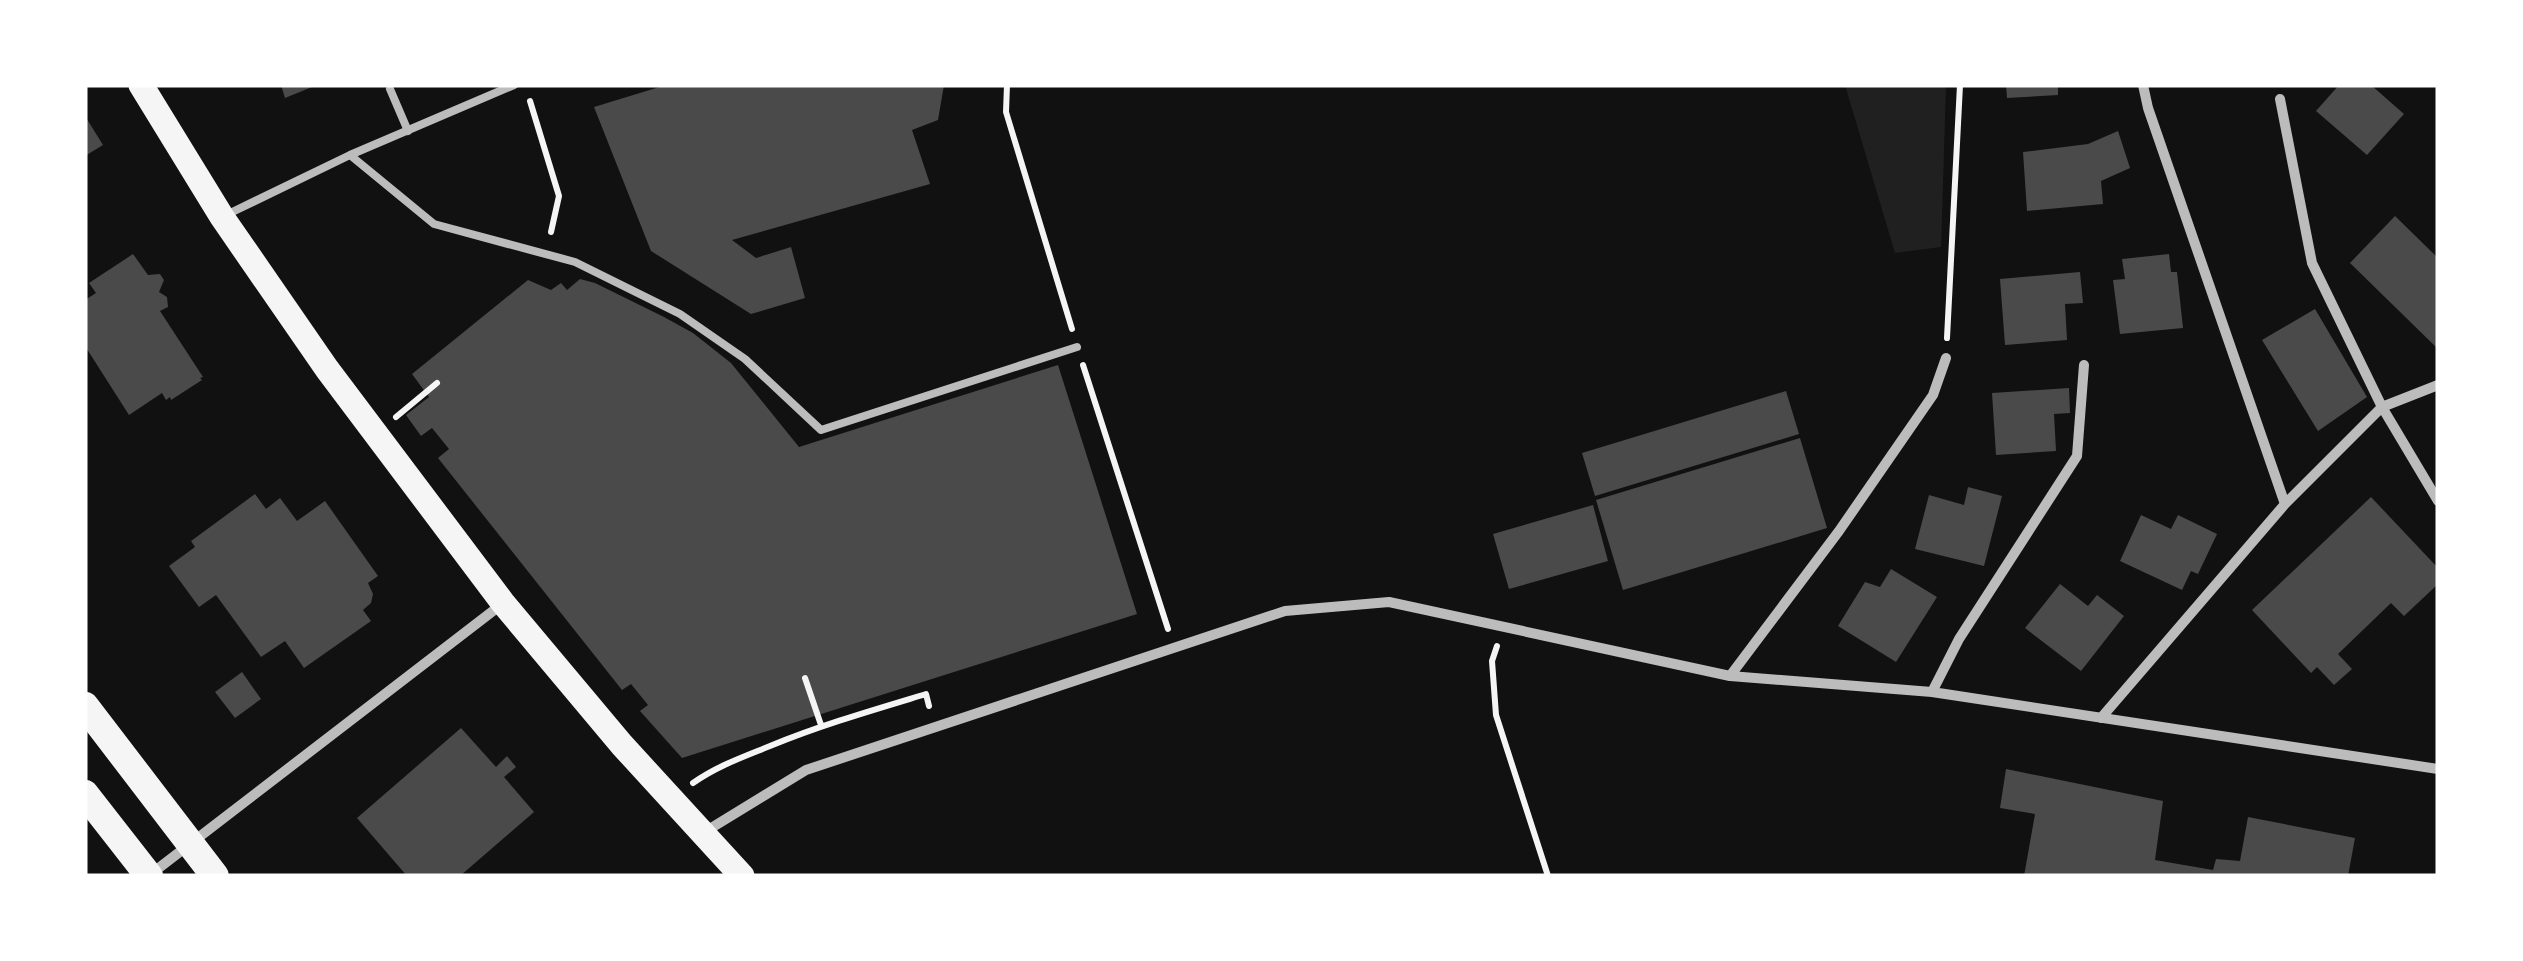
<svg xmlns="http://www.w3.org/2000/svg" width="2523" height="961" font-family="Helvetica,sans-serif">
<rect width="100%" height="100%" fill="#111"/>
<!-- green -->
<path fill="#202020" d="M1845 85H1946L1941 247 1895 253Z"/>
<!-- building -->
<path fill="#4a4a4a" d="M281 85H317L285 98Z
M666 85H944L938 120 912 130 930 184 732 240 756 258 791 247 805 298 751 314 651 251 594 107Z
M2006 85H2058V95L2007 98Z
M2339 85H2371L2404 114 2367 155 2316 111Z
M85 116 103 145 85 156Z
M2118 131 2130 168 2101 181 2103 204 2027 211 2023 152 2088 144Z
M2395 216 2438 258V349L2350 263Z
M133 254 148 275 160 274 164 280 159 292 167 297 168 307 160 311 203 377 200 378 202 380 171 400 170 397 166 400 162 393 129 415 85 346V300L96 293 89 283Z
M2169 254 2171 272H2177L2183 328 2120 334 2113 280 2125 279 2122 259Z
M2080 272 2083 303 2065 304 2067 340 2005 345 2000 279Z
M580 279 595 283 664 317 693 333 731 363 799 447 1058 365 1137 614 682 758 640 711 648 705 631 684 622 690 438 458 449 449 432 428 421 436 406 415 429 397 412 374 528 280 551 290 561 283 567 290Z
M2315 309 2367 397 2318 431 2262 340Z
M2069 388 2070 413 2054 414 2056 451 1996 455 1992 393Z
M1786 391 1799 434 1595 496 1582 453Z
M1800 438 1827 528 1623 590 1596 500Z
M1968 487 2002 496 1984 566 1915 549 1929 495 1964 505Z
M255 494 266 509 280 498 297 521 325 501 378 576 368 583 373 594 371 603 363 610 371 621 304 668 285 641 261 657 216 595 199 607 169 566 195 547 191 541Z
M2371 497 2438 568V584L2404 616 2391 603 2338 654 2352 669 2334 685 2317 667 2311 673 2252 610Z
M1593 505 1608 561 1509 589 1493 534Z
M2141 515 2171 529 2178 515 2217 534 2198 574 2191 571 2182 590 2120 561Z
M1891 569 1937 597 1896 662 1838 626 1865 582 1880 587Z
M2060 584 2088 606 2097 595 2124 616 2081 671 2025 628Z
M242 672 261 699 235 718 215 692Z
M461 728 496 767 507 756 516 767 504 777 534 812 460 876H407L357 818Z
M2006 769 2163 801 2155 860 2213 870 2216 859 2240 861 2248 817 2355 838 2348 876H2024L2035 814 2000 808Z"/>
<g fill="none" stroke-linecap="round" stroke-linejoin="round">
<!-- path -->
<path stroke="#f5f5f5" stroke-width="6" d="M1007 85 1006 112 1072 329
M530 101 559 196 551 232
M1947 338 1960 85
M1083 365 1168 629
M396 417 437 383
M1497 646 1492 661 1496 715 1548 876
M805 678 821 725
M693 783C717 766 743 757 770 746 821 725 873 710 926 694L929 706"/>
<!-- service -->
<path stroke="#bcbcbc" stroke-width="8" d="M390 89 408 131
M350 155 434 224 575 262 680 314 745 359 821 430 1077 347
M226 215 350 155 514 85"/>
<!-- minor -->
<path stroke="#bcbcbc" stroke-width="10" d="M2143 85 2148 108 2285 504
M2280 99 2312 263 2382 407 2438 501
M1730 676 1839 531 1933 395 1946 358
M1932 692 1959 639 2077 456 2084 365
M2101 718 2285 504 2382 407 2438 385
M703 833 806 770 1285 611 1389 602 1730 676 1932 692 2438 769
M151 874 502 604"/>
<!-- primary -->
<path stroke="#f5f5f5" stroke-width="25" d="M141 85 222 217 327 369 503 603 622 745 742 876"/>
<!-- trunk -->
<path stroke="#f5f5f5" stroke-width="28" d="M85 706 215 876
M85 794 149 876"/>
</g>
<!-- border -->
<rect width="2523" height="961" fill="none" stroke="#ffffff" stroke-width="175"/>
</svg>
